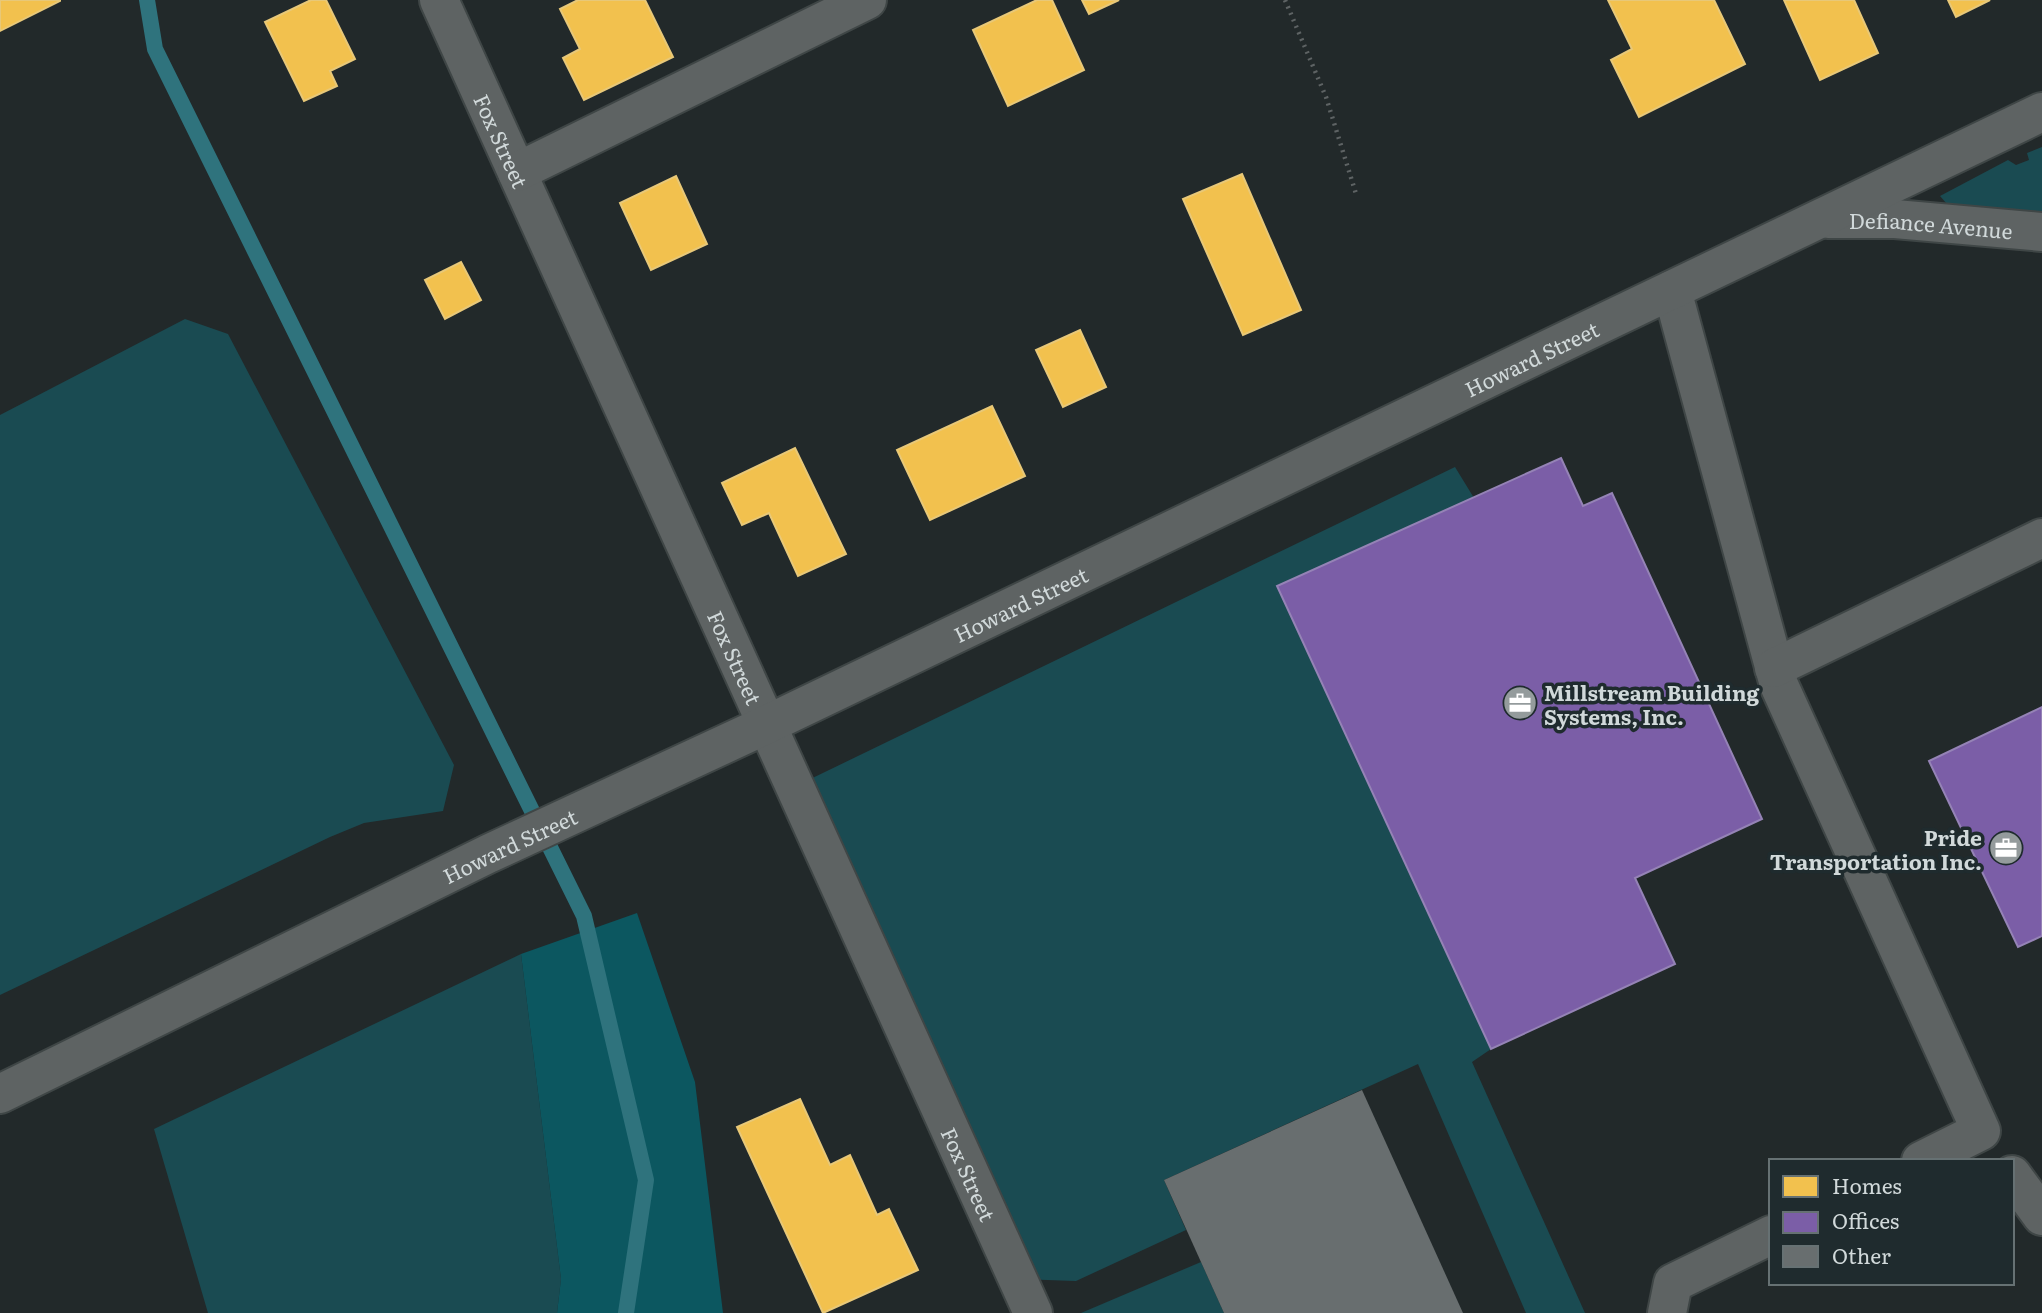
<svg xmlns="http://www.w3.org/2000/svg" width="2042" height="1313" font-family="Literata,serif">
<rect width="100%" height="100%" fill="#22292a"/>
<!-- green -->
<path fill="#1a4b52" d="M2042 147V215L1947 204 1940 196 2008 160 2016 165 2029 160 2027 153Z
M185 319 228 334 454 765 443 811 364 823 330 837 0 995V415Z
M1455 467 1474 498 1278 586 1491 1049 1472 1062 1585 1313H1526L1418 1064 1164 1180 1186 1230 1076 1281 1018 1279 796 786Z
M521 954 561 1279 557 1313H208L154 1129Z
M1201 1262 1224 1313H1081Z"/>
<!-- forest -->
<path fill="#0c5760" d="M637 913 695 1082 723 1313H557L561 1279 521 954Z"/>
<!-- homes -->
<path fill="#f2c14e" stroke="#e8c878" stroke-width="2" d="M0 0H60V1L0 31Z
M311 0H326L355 59 330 71 337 86 304 101 265 22Z
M578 0H645L673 57 584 100 563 58 580 49 560 9Z
M1037 0H1052L1084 70 1008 106 973 30Z
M1082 0H1119L1089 14Z
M1608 0H1714L1745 64 1639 117 1611 60 1632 49Z
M1784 0H1854L1878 53 1820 80Z
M1948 0H1990L1956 17Z
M1242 174 1301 310 1243 335 1183 199Z
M676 176 707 244 651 270 620 203Z
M461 262 481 300 445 319 425 280Z
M1080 330 1106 387 1063 407 1036 350Z
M992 406 1025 476 930 520 897 450Z
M795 448 846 554 798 576 769 513 742 525 722 483Z
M800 1099 830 1165 850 1155 877 1215 889 1209 918 1270 823 1313 737 1127Z"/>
<!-- offices -->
<path fill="#7b5ea7" stroke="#9583b6" stroke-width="2" d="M1561 458 1583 506 1612 493 1762 819 1635 878 1675 964 1491 1049 1277 586Z
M2042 707V936L2018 947 1929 761Z"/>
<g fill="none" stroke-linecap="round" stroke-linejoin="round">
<!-- stream -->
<path stroke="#2f737d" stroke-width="16" d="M147 0 155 49 584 916 646 1180 626 1313"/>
</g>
<!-- building -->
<path fill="#686e6f" d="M1362 1090 1463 1313H1224L1164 1180Z"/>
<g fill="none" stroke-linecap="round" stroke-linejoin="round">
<!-- minor casing -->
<g stroke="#3f4646" stroke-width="42">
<g id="minor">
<path id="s1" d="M439 0 1033 1313"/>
<path d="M517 172 867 0"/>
<path id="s2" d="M1828 219H1895L2042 232"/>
<path d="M1672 290 1779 685 1981 1131 1921 1161"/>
<path d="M1774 668 2042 538"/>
<path id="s3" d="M0 1094 488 854 768 724 2042 112"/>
<path d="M2012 1175 2042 1216"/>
<path d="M1667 1313 1673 1283 1771 1235"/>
</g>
</g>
<!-- path -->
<path stroke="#5e6364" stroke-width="4.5" stroke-dasharray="2 5" stroke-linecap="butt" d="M1285 0 1326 97 1357 197"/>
<!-- minor -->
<use href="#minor" stroke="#5e6363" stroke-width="38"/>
</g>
<!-- icons -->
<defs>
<g id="office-disc" transform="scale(1.75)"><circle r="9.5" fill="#949b9c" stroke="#1f2b2e"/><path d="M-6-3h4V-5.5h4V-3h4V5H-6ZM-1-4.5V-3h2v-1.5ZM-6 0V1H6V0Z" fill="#fff"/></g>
</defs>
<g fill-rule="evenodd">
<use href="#office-disc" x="1520" y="703"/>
<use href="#office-disc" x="2006" y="848"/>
</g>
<g text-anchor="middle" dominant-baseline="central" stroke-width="7" stroke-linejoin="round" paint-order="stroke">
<!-- street labels -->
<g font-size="21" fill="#d1d9da" stroke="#1f2b2e">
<text stroke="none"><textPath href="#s1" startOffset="154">Fox Street</textPath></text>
<text stroke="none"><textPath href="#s2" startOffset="103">Defiance Avenue</textPath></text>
<text stroke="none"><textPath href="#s3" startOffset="1699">Howard Street</textPath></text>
<text stroke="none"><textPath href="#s3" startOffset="1132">Howard Street</textPath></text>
<text stroke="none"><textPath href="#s1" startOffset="721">Fox Street</textPath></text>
<text stroke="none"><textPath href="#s3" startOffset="567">Howard Street</textPath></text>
<text stroke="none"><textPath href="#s1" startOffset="1288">Fox Street</textPath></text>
</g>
<!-- poi labels -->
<g font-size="21" font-weight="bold" fill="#d1d9da" stroke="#1f2b2e" text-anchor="start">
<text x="1544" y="691">Millstream Building<tspan x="1544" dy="24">Systems, Inc.</tspan></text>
<text x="1982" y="836" text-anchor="end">Pride<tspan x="1982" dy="24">Transportation Inc.</tspan></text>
</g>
</g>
<!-- legend -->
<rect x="1769" y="1159" width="245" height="126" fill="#1f2b2e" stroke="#667173" stroke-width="2"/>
<rect x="1783" y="1176" width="35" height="21" fill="#f2c14e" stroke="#667173" stroke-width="2"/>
<text x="1832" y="1194" font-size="21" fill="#d1d9da">Homes</text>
<rect x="1783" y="1212" width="35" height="21" fill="#7b5ea7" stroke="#667173" stroke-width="2"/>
<text x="1832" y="1229" font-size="21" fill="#d1d9da">Offices</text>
<rect x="1783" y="1246" width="35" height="21" fill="#686e6f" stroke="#667173" stroke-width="2"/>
<text x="1832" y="1264" font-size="21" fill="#d1d9da">Other</text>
</svg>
